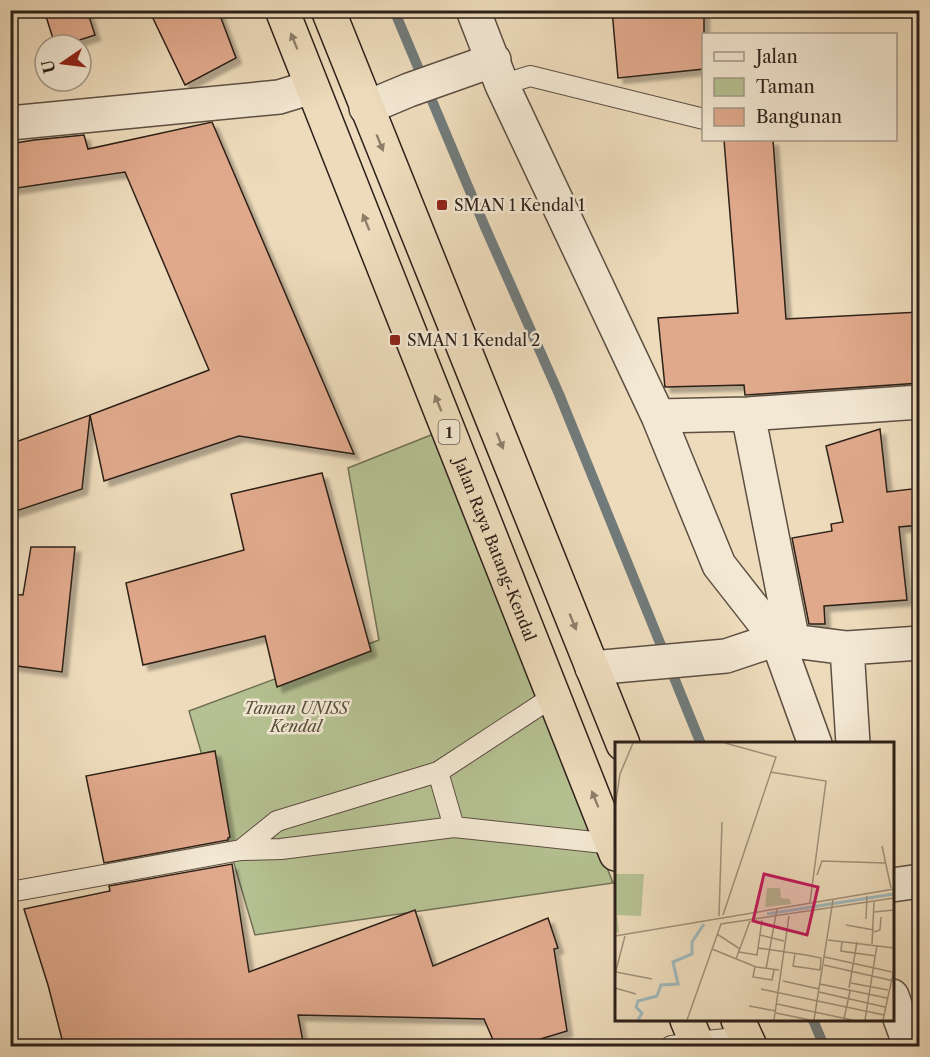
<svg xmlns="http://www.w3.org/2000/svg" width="930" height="1057" font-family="'Libre Caslon Text',serif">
<defs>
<filter id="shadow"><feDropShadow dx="5.5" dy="5.5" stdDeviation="1.5" flood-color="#0004"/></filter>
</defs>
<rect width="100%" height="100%" fill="#eddbbb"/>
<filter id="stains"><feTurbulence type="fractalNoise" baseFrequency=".00333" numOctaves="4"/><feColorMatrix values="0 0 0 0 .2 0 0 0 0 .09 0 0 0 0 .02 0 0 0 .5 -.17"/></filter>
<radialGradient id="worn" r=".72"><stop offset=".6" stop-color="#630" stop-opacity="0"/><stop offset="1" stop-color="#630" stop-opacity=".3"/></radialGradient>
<!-- park -->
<path fill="#b5c192" stroke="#717056" stroke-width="1.5" d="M436 433 613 883 255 935 189 711 379 640 348 468Z"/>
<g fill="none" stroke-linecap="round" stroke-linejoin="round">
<!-- stream -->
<path stroke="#717b7b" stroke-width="10" d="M394 10 485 227 559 394 701 744
M813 1020 824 1046"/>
</g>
<!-- building -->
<path fill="#e0a98c" stroke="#2d2019" stroke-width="1.5" filter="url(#shadow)" d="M44 10H87L95 35 64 45H55Z
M149 10H218L236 58 185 85Z
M612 10H704V69L618 78Z
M212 122 354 454 239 436 104 481 90 415 209 370 125 172 10 189V144L34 140 84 135 88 149Z
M724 140H773L786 319 920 312V383L745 395 744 385 665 387 658 318 738 313Z
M90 415 82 489 10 513V444Z
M880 429 887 492 920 488V525L899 527 907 600 824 606 825 624H809L792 538 832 531 831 524 843 522 826 446Z
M322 473 371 651 277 687 265 636 143 665 126 583 244 550 231 494Z
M31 547H75L62 672 10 665V594L23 595Z
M215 751 230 837 228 838V840L104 863 86 776Z
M232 864 249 972 415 910 433 966 548 918 558 948 554 949 567 1031 514 1047H496L484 1019 298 1015 304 1047H64L48 985 24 909 110 891 109 886Z"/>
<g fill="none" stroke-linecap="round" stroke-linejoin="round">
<!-- service casing -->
<g stroke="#5d4f42" stroke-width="22">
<path id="service" d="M502 85 530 76 704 119
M438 772 454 827
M241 850 277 821 438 772 554 696
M10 892 241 850 281 849 454 827 613 844
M671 1046 696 1042 746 1037"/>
</g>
<!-- minor casing -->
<g stroke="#5d4f42" stroke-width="36">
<path id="minor" d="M473 10 502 85 658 416 719 565 777 639 815 744
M366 108 409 90 494 60
M10 123 279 97 312 87
M748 414 793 642
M658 416 748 414 920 402
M847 648 853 744
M592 668 726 656 777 639 847 648 920 643
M892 885 920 881
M892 996 910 1046"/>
</g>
<!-- trunk casing -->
<g stroke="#2d2019" stroke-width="36">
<g id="trunk">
<path id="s1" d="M282 10 616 854"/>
<path d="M328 10 623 744"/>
<path d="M687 1020 698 1046"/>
<path d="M738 1020 750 1046"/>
</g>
</g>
<!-- service -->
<use href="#service" stroke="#f3e8d3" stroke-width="20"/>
<!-- minor -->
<use href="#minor" stroke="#f3e8d3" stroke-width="33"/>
<!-- trunk -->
<use href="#trunk" stroke="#eddbbb" stroke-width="33"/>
</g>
<!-- one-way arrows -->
<defs><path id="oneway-solid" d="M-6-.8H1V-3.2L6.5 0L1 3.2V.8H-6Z" transform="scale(1.5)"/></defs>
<g fill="#8d7e6a">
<use href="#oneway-solid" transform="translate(294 41) rotate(-112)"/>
<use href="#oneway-solid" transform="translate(380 143) rotate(68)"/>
<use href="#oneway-solid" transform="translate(366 222) rotate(-112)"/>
<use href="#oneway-solid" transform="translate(438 403) rotate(-112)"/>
<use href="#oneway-solid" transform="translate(500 441) rotate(68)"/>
<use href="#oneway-solid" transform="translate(573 622) rotate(68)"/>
<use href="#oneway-solid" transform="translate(595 799) rotate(-112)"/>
</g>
<!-- markers -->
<g fill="#8f2418" stroke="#f3e8d3" stroke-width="2">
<rect x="436" y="199" width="12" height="12" rx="3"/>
<rect x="389" y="334" width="12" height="12" rx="3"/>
</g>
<g text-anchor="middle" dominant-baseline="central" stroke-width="5" stroke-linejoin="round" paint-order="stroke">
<!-- shield labels -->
<rect fill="#f3e8d3" stroke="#685c51" stroke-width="1.5" x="438.5" y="420" width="21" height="24" rx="4.5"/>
<g font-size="15" font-weight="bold" fill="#2d2019">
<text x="449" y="432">1</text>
</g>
<!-- poi labels -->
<g font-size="16" fill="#2d2019" stroke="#f3e8d3" text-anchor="start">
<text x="454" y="205">SMAN 1 Kendal 1</text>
<text x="407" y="340">SMAN 1 Kendal 2</text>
</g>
<!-- street labels -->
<g font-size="16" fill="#2d2019" stroke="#f3e8d3">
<text stroke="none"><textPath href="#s1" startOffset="580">Jalan Raya Batang-Kendal</textPath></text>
</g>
<!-- park labels -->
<g font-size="16" font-style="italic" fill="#56503d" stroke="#f3e8d3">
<text x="296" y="708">Taman UNISS<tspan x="296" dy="18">Kendal</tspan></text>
</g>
</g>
<!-- overview -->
<g transform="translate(615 742)">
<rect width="279" height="279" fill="#eddbbb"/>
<path d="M0 132H29L26 174 2 173 4 190 0 191ZM152 146H165L166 156 175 157 176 162 150 165Z" fill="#b5c192"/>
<path fill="none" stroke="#9fb8bc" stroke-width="3" d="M152 172 279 152M23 278 27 271 21 265 23 259 42 254 46 243 63 242 58 220 77 212V200L89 182"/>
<path fill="none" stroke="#a0907a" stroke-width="1.5" d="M155 30 211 39 195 160M0 65 5 32 18 1M267 104 276 146M202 133 207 119 270 121M259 170 279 168M108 173 161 15 110 1M104 174 107 80M251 177 252 154M231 183 259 188M259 190 265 188 266 175M102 192 125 207M145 193 169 199M0 194 279 147M213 198 279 206M227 199 226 209 261 214M257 202 259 160M143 206 191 213 206 216 205 228 178 224 180 212M97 207 141 225 164 228M124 210 142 213 147 178M210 215 277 230M121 217 135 179M209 223 279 239M140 224 138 235 157 238 159 228M151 227 162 167M1 230 37 237M0 232 10 194M168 239 204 247M236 241 273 248M205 242 272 256M0 246 21 252M234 246 242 200M146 247 269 273M204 250 270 265M162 262 237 278M134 264 161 269M161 271 195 278M229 277 235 249M72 278 106 182 279 156M159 278 174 174M199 278 218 158M250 278 262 203M268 278 279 227"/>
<path fill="#c2185b" fill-opacity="0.15" stroke="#c2185b" stroke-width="3" d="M149 132 203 145 192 193 138 179Z"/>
<rect width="279" height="279" fill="none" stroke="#2d2019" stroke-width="3"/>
</g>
<!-- margin -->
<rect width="930" height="1057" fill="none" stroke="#eddbbb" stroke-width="36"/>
<rect x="12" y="12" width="906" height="1033" fill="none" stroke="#2d2019" stroke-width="3"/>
<rect x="18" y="18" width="894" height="1021" fill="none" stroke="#2d2019" stroke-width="1.5"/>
<!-- legend -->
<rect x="702" y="33" width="195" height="108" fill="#f3e8d3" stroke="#a49889" stroke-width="1.5"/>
<rect x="714" y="52" width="30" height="9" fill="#f3e8d3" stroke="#a49889" stroke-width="1.5"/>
<text x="756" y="63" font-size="18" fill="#2d2019">Jalan</text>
<rect x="714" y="78" width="30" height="18" fill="#b5c192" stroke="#a49889" stroke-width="1.5"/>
<text x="756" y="93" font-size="18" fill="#2d2019">Taman</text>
<rect x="714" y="108" width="30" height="18" fill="#e0a98c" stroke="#a49889" stroke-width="1.5"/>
<text x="756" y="123" font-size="18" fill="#2d2019">Bangunan</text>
<!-- north arrow -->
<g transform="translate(63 63) rotate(256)"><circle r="28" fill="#f3e8d3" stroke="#a49889" stroke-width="1.5"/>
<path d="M0-4.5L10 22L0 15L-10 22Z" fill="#8f2418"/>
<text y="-9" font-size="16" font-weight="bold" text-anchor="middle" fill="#2d2019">U</text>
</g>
<rect width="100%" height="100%" filter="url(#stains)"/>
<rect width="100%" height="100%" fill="url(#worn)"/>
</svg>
